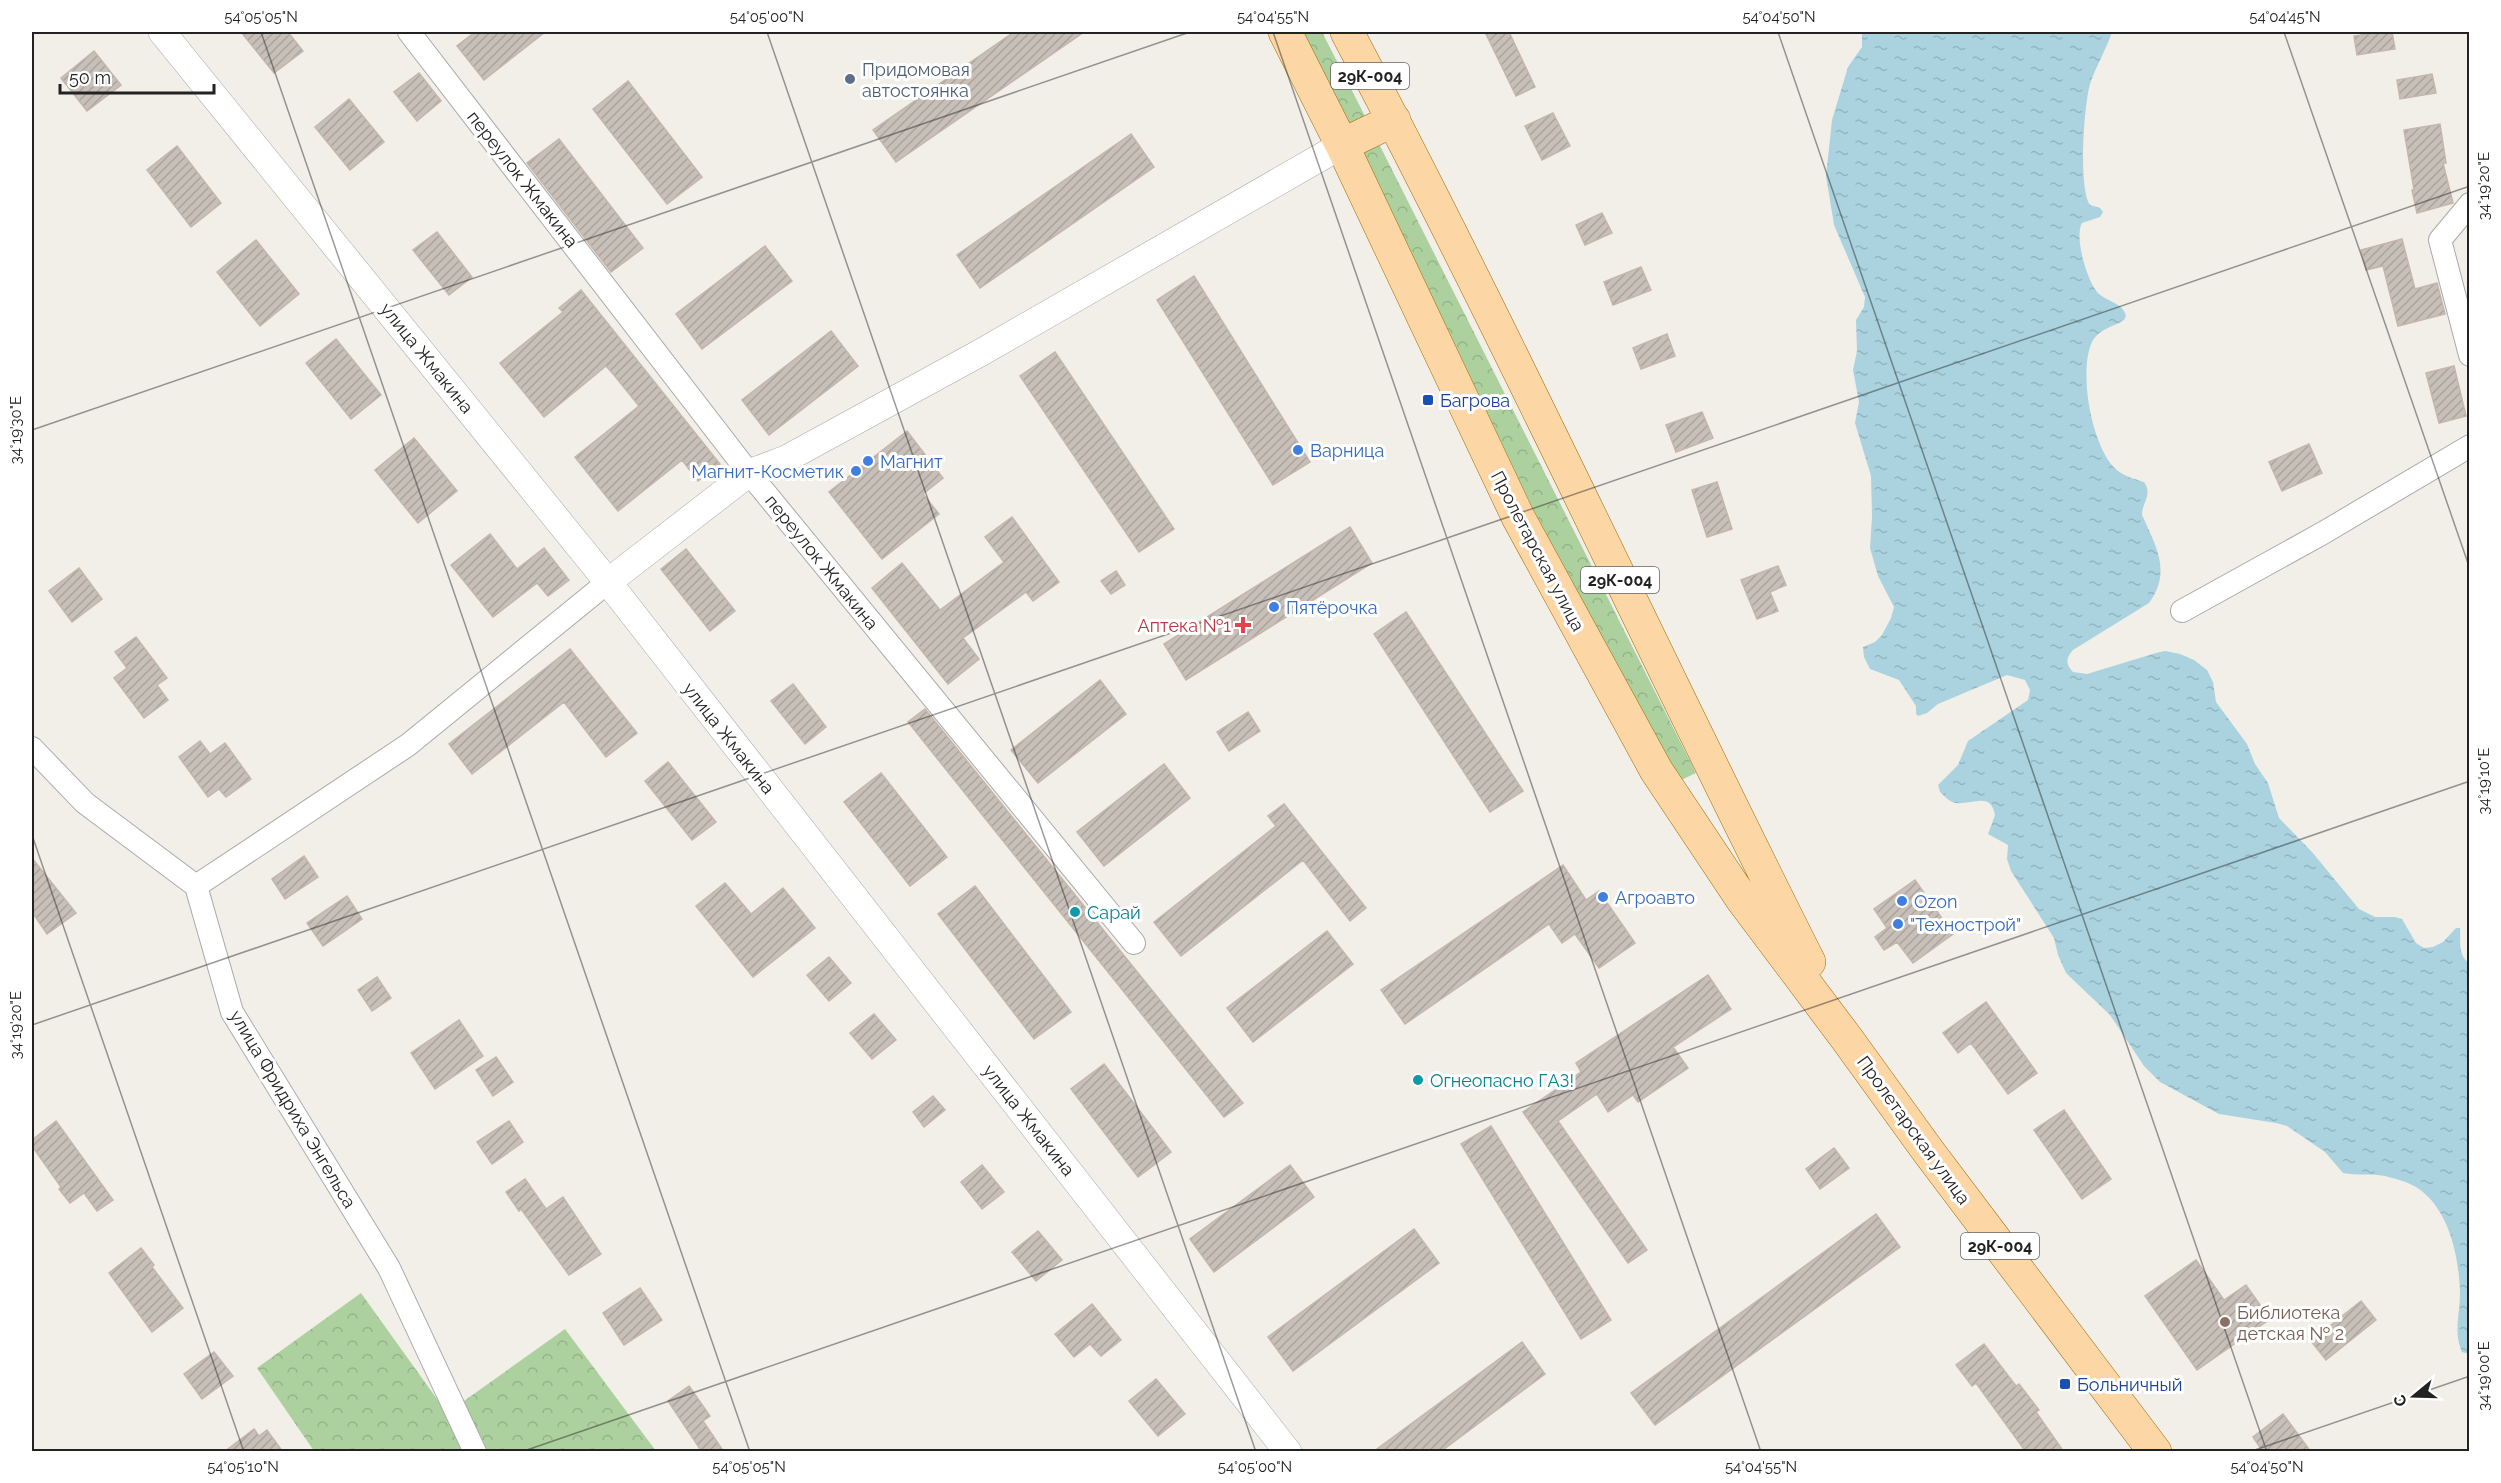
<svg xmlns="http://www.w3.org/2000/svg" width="2501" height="1483" font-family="Raleway,sans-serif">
<defs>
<pattern id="forest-crowns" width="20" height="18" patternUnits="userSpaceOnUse" patternTransform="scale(1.5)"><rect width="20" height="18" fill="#add19e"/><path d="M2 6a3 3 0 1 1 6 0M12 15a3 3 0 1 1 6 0" fill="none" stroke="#95b388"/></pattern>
<pattern id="water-ripples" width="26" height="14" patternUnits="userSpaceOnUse" patternTransform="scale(1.5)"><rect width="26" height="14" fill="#aad3df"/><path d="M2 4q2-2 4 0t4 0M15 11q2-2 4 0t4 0" fill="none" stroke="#92b5bf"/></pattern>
<pattern id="building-hatch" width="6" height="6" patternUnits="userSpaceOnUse" patternTransform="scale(1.5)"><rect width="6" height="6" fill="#c7bfb8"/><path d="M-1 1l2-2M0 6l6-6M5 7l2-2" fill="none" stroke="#aba49e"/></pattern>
</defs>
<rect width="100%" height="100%" fill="#f2efe9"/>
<!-- forest -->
<path fill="url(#forest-crowns)" d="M1299 32H1322L1366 118 1347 129Z
M1379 144 1696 773 1679 781 1533 509 1360 154Z
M361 1293 447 1413 565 1329 656 1451H314L257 1368Z"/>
<!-- water -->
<path fill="url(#water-ripples)" d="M1862 32H2112C2106 50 2096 66 2090 84 2084 105 2078 188 2090 205L2100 208 2103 212 2100 217 2082 223C2074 237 2087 280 2097 292 2106 302 2123 302 2126 316L2124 320C2113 327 2101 328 2093 340 2077 369 2092 451 2118 471 2126 477 2135 479 2144 482 2153 495 2142 502 2142 515 2156 546 2172 572 2149 603L2073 650C2066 658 2065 664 2073 672L2087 674 2156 653 2165 651 2180 654 2194 660 2207 670 2213 682 2216 702 2247 744 2255 764 2268 783 2279 818 2312 852 2359 909 2375 917H2395L2402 919 2416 943 2424 948 2433 947 2443 942 2456 928H2460C2461 941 2457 955 2470 964L2469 1354 2462 1352C2453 1332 2460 1314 2460 1293 2459 1258 2450 1211 2419 1189 2409 1182 2396 1179 2385 1176 2371 1173 2357 1176 2343 1173L2325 1152 2287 1126 2276 1123 2219 1114 2160 1082 2144 1066 2110 1015 2066 973 2058 955 2054 938 2011 871 2007 859 2008 845 1988 834 1995 815C1991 791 1972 805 1956 803 1950 802 1944 796 1940 792L1938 785 1958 765 1968 741 2028 700 2030 690 2025 680 2007 675 1938 704 1927 713 1918 716 1916 714V706L1899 680 1870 669 1864 657 1863 647 1875 642 1882 635 1891 618 1894 607 1878 576 1870 548 1872 517 1871 476 1855 423 1859 402 1853 370 1857 351 1856 320 1864 307 1865 297 1834 225 1826 176 1832 120 1848 67 1862 47Z"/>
<!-- building -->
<path fill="url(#building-hatch)" stroke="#c4b6ab" stroke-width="1.5" d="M241 32H288L303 51 274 73Z
M475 32H545L484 80 457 46Z
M1014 32H1084L896 162 873 130Z
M1485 32H1509L1535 87 1516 96Z
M2379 32H2392L2395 49 2357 55 2354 36Z
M94 51 121 85 87 111 61 78Z
M419 73 441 101 417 121 394 92Z
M2432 74 2436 93 2400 99 2397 80Z
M628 81 702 177 667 204 593 109Z
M349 99 384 142 350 170 315 127Z
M1553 113 1570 146 1542 160 1525 126Z
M2440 124 2446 163H2443L2453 203 2417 213 2412 190H2414L2404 130Z
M1131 134 1154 167 980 288 957 255Z
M559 139 643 248 611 272 527 163Z
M177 146 221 203 191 227 147 170Z
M1602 213 1612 233 1585 245 1576 225Z
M437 232 472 277 449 295 413 250Z
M2402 239 2415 289 2437 283 2445 314 2398 326 2383 266 2366 270 2361 250Z
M256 240 299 294 260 326 217 272Z
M765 246 792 281 702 349 676 314Z
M1641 267 1651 290 1613 305 1604 282Z
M1194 276 1310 462 1273 485 1157 300Z
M581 290 720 464 698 481 682 460 618 511 575 457 639 406 614 375 606 366 544 417 500 363 563 312 559 308Z
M831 331 858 366 769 435 742 400Z
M1667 334 1675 356 1641 369 1633 348Z
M336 339 381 395 351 419 306 363Z
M1055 352 1174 529 1139 552 1020 376Z
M2454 366 2466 416 2439 423 2426 373Z
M1702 412 1713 438 1676 452 1666 425Z
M907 431 943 478 923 494 939 514 882 559 829 492Z
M414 438 457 491 418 523 375 470Z
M2309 444 2322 473 2282 491 2269 462Z
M1717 482 1732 529 1707 537 1692 490Z
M1012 517 1059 582 1033 601 1026 592 963 638 979 659 948 684 872 588 902 563 940 610 1004 562 985 537Z
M1350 527 1372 563 1186 680 1164 644Z
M490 534 517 569 544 548 569 580 548 596 537 583 493 617 451 565Z
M686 549 735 611 710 631 661 569Z
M1778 566 1786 585 1770 592 1778 611 1757 619 1741 580Z
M79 568 102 599 72 622 49 591Z
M1116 571 1125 585 1111 594 1101 581Z
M1406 612 1523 791 1490 812 1374 634Z
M136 637 167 678 157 685 168 700 144 718 114 678 127 668 115 652Z
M570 649 637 733 606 757 564 702 472 774 449 744Z
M1100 680 1126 714 1038 783 1011 750Z
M793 684 826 727 805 744 771 701Z
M925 709 1243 1103 1224 1117 908 722Z
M1248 712 1260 731 1229 751 1217 732Z
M200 741 210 754 225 743 251 779 226 797 219 789 208 797 179 757Z
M668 762 716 822 692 840 645 781Z
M1164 764 1190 798 1104 866 1077 832Z
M881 773 947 857 910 886 844 802Z
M1284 804 1366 908 1350 921 1303 860 1181 956 1154 922 1276 826 1268 816Z
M304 856 318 877 285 899 272 879Z
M32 858 76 913 47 934 32 912Z
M1563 865 1586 900 1599 891 1635 943 1599 968 1575 934 1562 943 1549 924 1405 1024 1381 990Z
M1915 880 1953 934 1913 963 1897 942 1884 950 1875 937 1887 928 1874 909Z
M725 883 751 914 783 888 815 928 753 977 696 906Z
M975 886 1071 1012 1034 1039 938 914Z
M347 896 362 919 323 946 307 923Z
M1327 931 1353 964 1253 1042 1227 1008Z
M829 957 851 983 829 1001 807 975Z
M1708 975 1731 1009 1673 1047 1688 1068 1638 1102 1633 1095 1608 1112 1597 1094 1558 1121 1647 1250 1628 1263 1523 1112 1581 1072 1576 1063Z
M377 977 391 998 372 1011 358 990Z
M1986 1002 2037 1073 2008 1094 1971 1043 1958 1053 1943 1033Z
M874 1014 896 1040 872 1059 850 1033Z
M459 1020 483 1056 435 1089 411 1053Z
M496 1057 513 1082 493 1096 476 1070Z
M1104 1064 1171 1152 1138 1177 1071 1089Z
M933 1096 945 1110 924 1127 913 1112Z
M2064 1110 2111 1179 2082 1199 2034 1130Z
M56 1121 113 1200 97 1211 84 1193 70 1203 59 1189 61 1187 32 1146V1140Z
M509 1121 523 1142 492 1164 477 1142Z
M1491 1126 1611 1320 1581 1339 1461 1144Z
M1834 1148 1849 1168 1820 1189 1806 1169Z
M982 1165 1004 1192 982 1209 961 1182Z
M1290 1165 1314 1197 1214 1272 1190 1239Z
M525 1179 546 1209 563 1197 601 1254 569 1275 521 1209 519 1211 506 1192Z
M1876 1214 1900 1247 1655 1425 1631 1393Z
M1414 1229 1439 1263 1293 1371 1268 1337Z
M1038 1231 1062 1260 1036 1281 1012 1252Z
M141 1248 154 1265 152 1267 183 1308 152 1332 109 1273Z
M2196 1260 2224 1300 2246 1285 2270 1319 2197 1370 2145 1296Z
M640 1288 662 1320 624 1345 603 1313Z
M2361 1301 2376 1320 2326 1360 2311 1341Z
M1092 1304 1121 1340 1101 1356 1090 1344 1074 1357 1055 1334Z
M1522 1342 1545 1374 1440 1452H1373Z
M1984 1344 2016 1386 2019 1384 2039 1410 2036 1412 2064 1452H2026L1976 1383 1972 1386 1956 1365Z
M214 1352 233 1376 202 1399 184 1374Z
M1156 1379 1185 1414 1158 1436 1129 1401Z
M689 1386 710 1416 703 1421 724 1452H702L668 1401Z
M2283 1414 2311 1452H2263L2253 1437Z
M254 1429 259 1436 267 1430 283 1452H224Z"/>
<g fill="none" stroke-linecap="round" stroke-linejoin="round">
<!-- minor casing -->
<g stroke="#a9a9a9" stroke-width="24">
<path id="minor" d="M409 32 749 473 1134 943
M2470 204 2440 240 2470 355
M2182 611 2323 533 2470 446
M32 748 85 803 196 886 232 1012 389 1268 475 1452
M196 886 408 745 608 582"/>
</g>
<!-- tertiary casing -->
<g stroke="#a9a9a9" stroke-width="28">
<path id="tertiary" d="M162 32 608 582 1288 1452
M608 582 749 473 786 459 980 353 1342 145"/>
</g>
<!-- primary casing -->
<g stroke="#a06b00" stroke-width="34">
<path id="primary" d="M1285 32 1342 145 1518 517 1656 770 1742 899 1847 1039 1928 1151 2155 1452
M1347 32C1509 338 1653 653 1809 962
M1342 145 1394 120"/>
</g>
<!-- minor -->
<use href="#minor" stroke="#fff" stroke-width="22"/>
<!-- tertiary -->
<use href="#tertiary" stroke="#fff" stroke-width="27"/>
<!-- primary -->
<use href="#primary" stroke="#fcd6a4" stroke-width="33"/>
</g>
<!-- ticks -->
<path fill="none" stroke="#222" stroke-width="1.5" stroke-opacity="0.45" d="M261 32 750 1452M767 32 1256 1452M1273 32 1761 1452M1778 32 2267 1452M2284 32 2470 569M32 430 1190 32M32 835 244 1452M32 1025 2470 186M521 1452 2470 781M2249 1452 2470 1376"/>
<!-- markers -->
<circle fill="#5c6f8a" stroke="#fff" stroke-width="2" cx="850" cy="79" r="6"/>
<g fill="#1a4fb4" stroke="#fff" stroke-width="2">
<rect x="1422" y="394" width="12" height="12" rx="3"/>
<rect x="2059" y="1378" width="12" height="12" rx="3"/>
</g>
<g fill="#3f7fe0" stroke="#fff" stroke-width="2">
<circle cx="1298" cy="450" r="6"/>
<circle cx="868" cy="461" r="6"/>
<circle cx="856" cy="471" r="6"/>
<circle cx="1274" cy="607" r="6"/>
<circle cx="1603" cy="897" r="6"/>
<circle cx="1902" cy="901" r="6"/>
<circle cx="1898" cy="924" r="6"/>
</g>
<path fill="#e0444e" stroke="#fff" stroke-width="2" d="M1240 616h6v6h6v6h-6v6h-6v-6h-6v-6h6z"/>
<g fill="#0f9aa8" stroke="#fff" stroke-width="2">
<circle cx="1075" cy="912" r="6"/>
<circle cx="1418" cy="1080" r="6"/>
</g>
<circle fill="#8d6e63" stroke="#fff" stroke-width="2" cx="2225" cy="1322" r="6"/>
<g text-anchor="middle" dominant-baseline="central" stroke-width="6" stroke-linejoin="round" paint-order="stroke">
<!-- shield labels -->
<g fill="#fff" stroke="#646464" stroke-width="1.5">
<rect x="1331" y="63" width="78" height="26" rx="4.5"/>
<rect x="1581" y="567" width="78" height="26" rx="4.5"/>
<rect x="1961" y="1233" width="78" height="26" rx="4.5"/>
</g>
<g font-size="16" font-weight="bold" fill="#222">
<text x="1370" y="76">29К-004</text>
<text x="1620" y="580">29К-004</text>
<text x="2000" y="1246">29К-004</text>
</g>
<!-- service labels -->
<g font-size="18" fill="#4e5e75" stroke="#fff" text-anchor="start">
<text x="862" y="69">Придомовая<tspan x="862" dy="21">автостоянка</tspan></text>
</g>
<!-- street labels -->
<g font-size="18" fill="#222" stroke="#fff">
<text transform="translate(523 179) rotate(52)">переулок Жмакина</text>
<text transform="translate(427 358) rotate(51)">улица Жмакина</text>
<text transform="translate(1538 551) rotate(62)">Пролетарская улица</text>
<text transform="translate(822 562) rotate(51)">переулок Жмакина</text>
<text transform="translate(729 738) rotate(52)">улица Жмакина</text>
<text transform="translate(293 1109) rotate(59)">улица Фридриха Энгельса</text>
<text transform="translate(1029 1120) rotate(52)">улица Жмакина</text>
<text transform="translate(1914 1130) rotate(54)">Пролетарская улица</text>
</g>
<!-- transit labels -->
<g font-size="18" fill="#164399" stroke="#fff" text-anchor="start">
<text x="1440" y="400">Багрова</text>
<text x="2077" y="1384">Больничный</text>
</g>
<!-- shop labels -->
<g font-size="18" fill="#366cbe" stroke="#fff" text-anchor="start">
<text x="1310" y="450">Варница</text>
<text x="880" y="461">Магнит</text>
<text x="844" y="471" text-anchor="end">Магнит-Косметик</text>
<text x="1286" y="607">Пятёрочка</text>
<text x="1615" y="897">Агроавто</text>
<text x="1914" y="901">Ozon</text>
<text x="1910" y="924">"Технострой"</text>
</g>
<!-- health labels -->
<g font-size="18" fill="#be3a42" stroke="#fff" text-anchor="end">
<text x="1231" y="625">Аптека №1</text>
</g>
<!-- culture labels -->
<g font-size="18" fill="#0d838f" stroke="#fff" text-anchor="start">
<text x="1087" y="912">Сарай</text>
<text x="1430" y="1080">Огнеопасно ГАЗ!</text>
</g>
<!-- education labels -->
<g font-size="18" fill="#785e54" stroke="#fff" text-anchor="start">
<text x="2237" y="1312">Библиотека<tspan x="2237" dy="21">детская № 2</tspan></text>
</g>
</g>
<!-- border -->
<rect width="2501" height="1483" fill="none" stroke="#ffffff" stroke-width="66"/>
<!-- north arrow -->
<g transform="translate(2414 1396) rotate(251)" stroke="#ffffff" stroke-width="4.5" paint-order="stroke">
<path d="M0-4.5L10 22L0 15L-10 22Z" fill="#222222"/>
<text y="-9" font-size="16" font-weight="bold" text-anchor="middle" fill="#222222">С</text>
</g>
<!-- scale -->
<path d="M60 84v9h154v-9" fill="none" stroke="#222222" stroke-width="3"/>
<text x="69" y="84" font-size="18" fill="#222222" stroke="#ffffff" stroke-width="4.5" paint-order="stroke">50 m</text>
<rect x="33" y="33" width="2435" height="1417" fill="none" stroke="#222" stroke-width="2"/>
<g font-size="15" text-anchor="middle" fill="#222">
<text x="261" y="22">54°05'05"N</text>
<text x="767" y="22">54°05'00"N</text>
<text x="1273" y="22">54°04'55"N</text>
<text x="1779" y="22">54°04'50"N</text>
<text x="2285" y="22">54°04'45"N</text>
<text transform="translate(2484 186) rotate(-90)" y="5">34°19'20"E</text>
<text transform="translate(16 430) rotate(-90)" y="5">34°19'30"E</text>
<text transform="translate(2484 781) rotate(-90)" y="5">34°19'10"E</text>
<text transform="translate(16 1025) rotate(-90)" y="5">34°19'20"E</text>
<text transform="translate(2484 1376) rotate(-90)" y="5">34°19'00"E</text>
<text x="243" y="1472">54°05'10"N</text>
<text x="749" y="1472">54°05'05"N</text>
<text x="1255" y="1472">54°05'00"N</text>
<text x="1761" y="1472">54°04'55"N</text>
<text x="2267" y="1472">54°04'50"N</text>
</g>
</svg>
